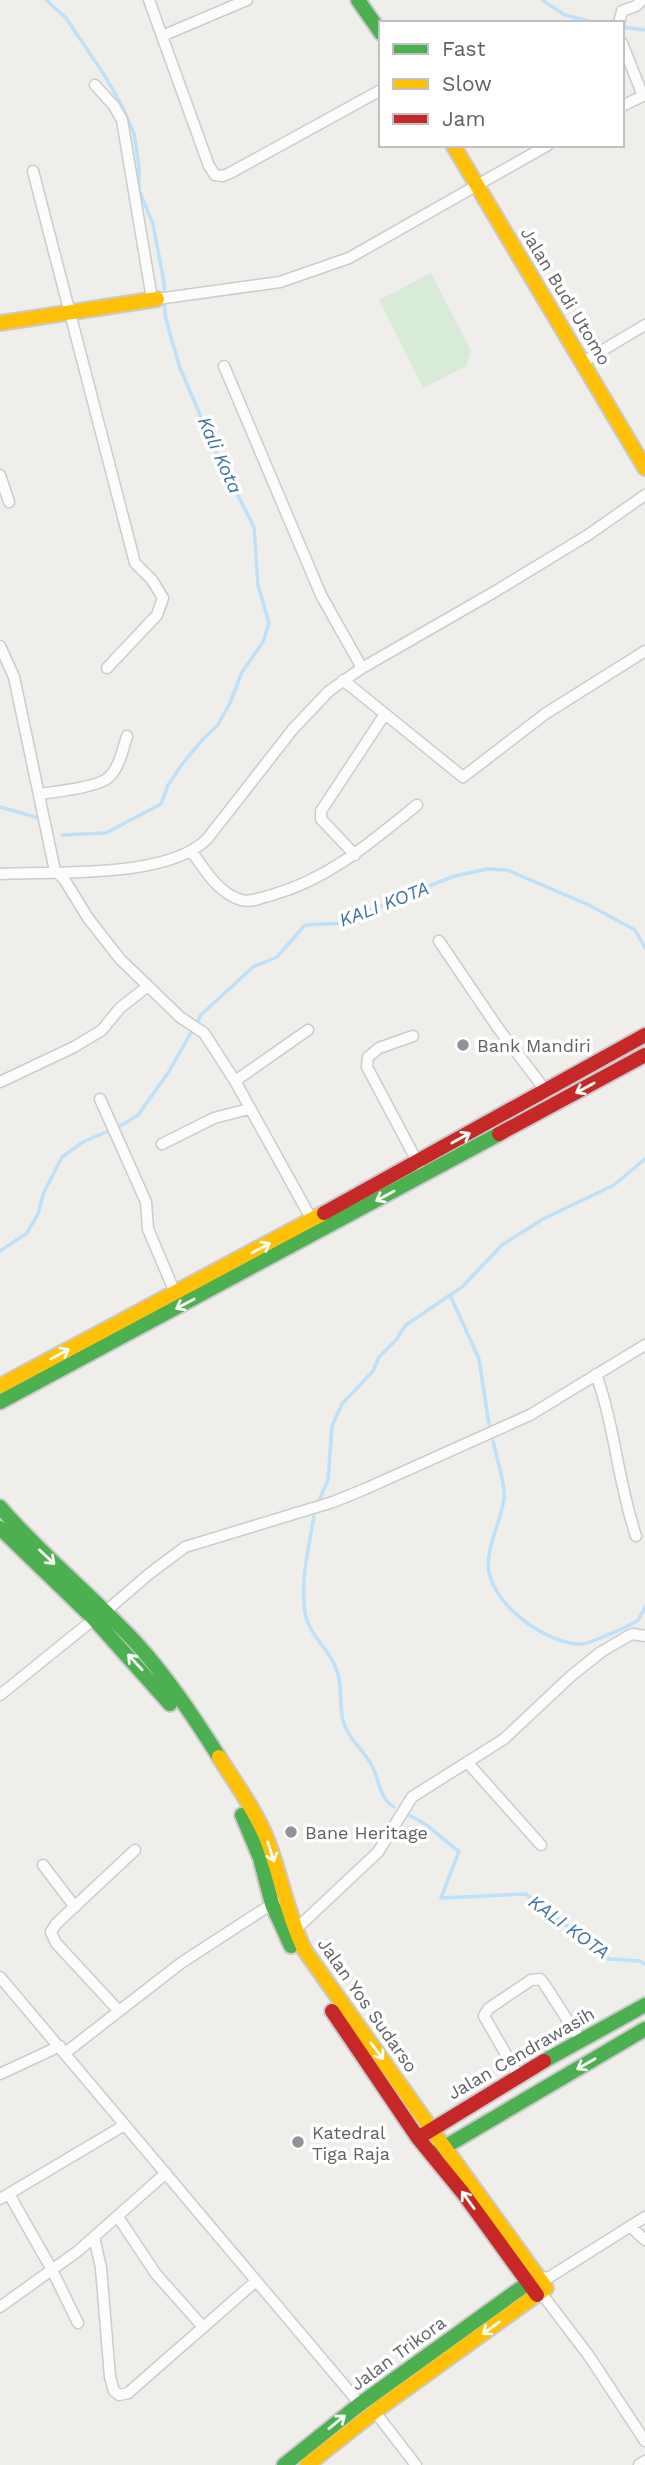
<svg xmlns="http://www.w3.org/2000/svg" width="645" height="2465" font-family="'Work Sans',sans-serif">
<rect width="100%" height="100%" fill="#efeeea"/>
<!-- pitch -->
<path fill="#d8ebd6" d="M431 273 471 351 466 366 423 388 379 300Z"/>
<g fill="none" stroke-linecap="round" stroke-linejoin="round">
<!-- stream -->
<path stroke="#bfe0f9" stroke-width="3.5" d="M46 0 66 18 105 76 122 106 134 134 139 167V190L153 224 164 283 165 315 172 341 180 368 216 452 254 527 258 585 269 623 263 642 242 672 230 703 217 726 204 738 183 763 168 785 161 804 106 833 62 835
M542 0 565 15 596 23
M622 27 645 30
M0 807 42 819
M0 1251 27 1233 38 1214 44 1192 62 1157 83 1142 122 1125 138 1115 168 1073 201 1015 253 967 277 957 305 925 345 923 400 897 455 876 487 869 507 870 589 905 635 930 645 948
M450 1295 479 1359 489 1424
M493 1441C496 1456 506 1485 504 1499 501 1523 485 1547 489 1572 495 1607 548 1645 582 1644 591 1643 629 1626 637 1621 640 1618 643 1611 645 1607
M320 1498 328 1480 332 1426 342 1404 373 1371 379 1357 396 1340 406 1325 462 1287 502 1245 543 1219 614 1185 645 1159
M314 1516C309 1547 300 1581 305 1612 308 1634 328 1648 336 1668 343 1685 339 1704 343 1721 348 1739 364 1750 372 1766 380 1781 379 1798 394 1807
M406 1814C431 1824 438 1837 459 1851L441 1898 526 1894 609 1959 640 1961 645 1964"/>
<!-- street casing -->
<g stroke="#cbcccc" stroke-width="13">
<path id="street" d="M149 0 209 166 215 175 223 176 230 173 381 90
M619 23 622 11 636 6 642 0
M162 36 247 0
M622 43 643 96
M95 85 114 106 122 120 152 299
M622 106 645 95
M33 171 135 563 152 580 163 598 157 615 107 668
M157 299 280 282 349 258 548 145
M583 362 645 325
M224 366 321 595 362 668
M0 475 9 502
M0 646 14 677 55 871 64 879 88 918 120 959 180 1017 204 1033 235 1081 312 1220
M343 680 463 777 545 714 645 651
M39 794C54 792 100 787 109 777 119 768 123 749 127 736
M192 852C205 870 218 893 241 900 251 903 263 897 272 895 329 879 371 842 417 805
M355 855 321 819V811L385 714
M0 874C55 871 167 879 207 839L293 729 329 691 362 668 496 591 588 535 645 495
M439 941 498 1028 546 1091
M413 1036 379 1048 368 1057 367 1067 419 1165
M235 1081 308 1030
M0 1082 74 1047 102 1030 120 1008 148 986
M100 1099 146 1202 148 1229 173 1288 178 1292
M162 1144 214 1118 249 1109
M596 1374C615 1427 618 1483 636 1536
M105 1612 149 1574 185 1547 333 1502 365 1489 530 1415 645 1345
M0 1695 94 1619
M467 1762 541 1845
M43 1865 75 1907
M295 1930 378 1852 412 1797 504 1739 571 1676 601 1652 628 1636 633 1634 645 1636
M0 1977 360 2404
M118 2010 56 1943 51 1932 56 1924 135 1850
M65 2053 181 1963 275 1902
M0 2074 60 2046
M518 2075 484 2016 488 2009 531 1980 540 1979 543 1982 581 2041
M9 2194 52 2270 78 2323
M0 2199 123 2126
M118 2217 156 2274 203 2327
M630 2226 645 2240
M94 2237 101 2268 110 2377 114 2391 119 2395 128 2393 256 2281
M537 2276 548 2278 645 2217
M537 2295 545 2298 589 2356 645 2441
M0 2307 78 2251 166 2173
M375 2412 416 2465
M639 2465 645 2461"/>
</g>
<!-- fast casing -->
<g stroke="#cacacb" stroke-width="18">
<path id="fast" d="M358 0 381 33
M0 1402 499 1134
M0 1507C42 1556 93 1596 137 1644 168 1678 194 1717 219 1757
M0 1528 94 1619 170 1704
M242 1815 260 1858 272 1904 291 1946
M544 2061 645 2005
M438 2151 645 2029
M284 2465 360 2404 535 2278"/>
</g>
<!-- slow casing -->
<g stroke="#cacacb" stroke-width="18">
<path id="slow" d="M453 145 645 468
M0 323 157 299
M0 1386 324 1213
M219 1757C235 1783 254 1808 266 1837 281 1874 287 1915 305 1951L432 2130
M307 2465 378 2409 546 2288 432 2130"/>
</g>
<!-- jam casing -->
<g stroke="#cacacb" stroke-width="18">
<path id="jam" d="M499 1134 645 1055
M324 1213 645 1035
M332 2011 418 2138
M537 2295 463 2193 418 2138 544 2061"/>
</g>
<!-- street -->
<use href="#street" stroke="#fdfcfc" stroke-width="10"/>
<!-- fast -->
<use href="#fast" stroke="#4caf50" stroke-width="14"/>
<!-- slow -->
<use href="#slow" stroke="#ffc107" stroke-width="14"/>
<!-- jam -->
<use href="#jam" stroke="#c62828" stroke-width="14"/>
</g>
<!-- one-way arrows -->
<defs><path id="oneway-shaft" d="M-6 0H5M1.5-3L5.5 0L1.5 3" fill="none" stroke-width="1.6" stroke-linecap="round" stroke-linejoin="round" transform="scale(1.75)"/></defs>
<g stroke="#f6fbf6">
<use href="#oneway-shaft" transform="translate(585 1088) rotate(151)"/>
<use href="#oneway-shaft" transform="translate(461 1138) rotate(-29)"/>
<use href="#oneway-shaft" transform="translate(385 1196) rotate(151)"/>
<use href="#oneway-shaft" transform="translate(261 1248) rotate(-28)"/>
<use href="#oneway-shaft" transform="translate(185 1304) rotate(152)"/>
<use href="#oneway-shaft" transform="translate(60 1354) rotate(-28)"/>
<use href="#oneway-shaft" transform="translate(47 1557) rotate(43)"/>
<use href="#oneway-shaft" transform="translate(135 1662) rotate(-133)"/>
<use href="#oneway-shaft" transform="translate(271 1852) rotate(72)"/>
<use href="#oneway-shaft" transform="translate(377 2051) rotate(53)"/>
<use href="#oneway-shaft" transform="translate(586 2064) rotate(150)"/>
<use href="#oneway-shaft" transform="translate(468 2200) rotate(-126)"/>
<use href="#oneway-shaft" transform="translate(491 2328) rotate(144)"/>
<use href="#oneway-shaft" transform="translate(337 2422) rotate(-39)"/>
</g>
<!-- markers -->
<g fill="#919496" stroke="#fff" stroke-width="2.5">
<circle cx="463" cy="1045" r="7"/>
<circle cx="291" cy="1832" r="7"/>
<circle cx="298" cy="2142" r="7"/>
</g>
<g text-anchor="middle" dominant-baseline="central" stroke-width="7" stroke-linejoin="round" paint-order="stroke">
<!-- street labels -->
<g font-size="18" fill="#5f6368" stroke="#fff">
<text transform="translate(566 296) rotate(59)">Jalan Budi Utomo</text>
<text transform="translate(368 2005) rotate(55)">Jalan Yos Sudarso</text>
<text transform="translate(521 2053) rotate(-30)">Jalan Cendrawasih</text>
<text transform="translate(398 2353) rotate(-36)">Jalan Trikora</text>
</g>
<!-- poi labels -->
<g font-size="18" fill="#5f6368" stroke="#fff" text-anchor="start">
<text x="477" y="1045">Bank Mandiri</text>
<text x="305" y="1832">Bane Heritage</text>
<text x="312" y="2132">Katedral<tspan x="312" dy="21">Tiga Raja</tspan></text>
</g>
<!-- water labels -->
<g font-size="19" font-style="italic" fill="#4174aa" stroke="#fff">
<text transform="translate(220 455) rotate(66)">Kali Kota</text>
<text transform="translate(384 904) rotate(-21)">KALI KOTA</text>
<text transform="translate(569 1927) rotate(36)">KALI KOTA</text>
</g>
</g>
<!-- legend -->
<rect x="379" y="21" width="245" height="126" fill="#ffffff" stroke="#bfc1c3" stroke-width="2"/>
<rect x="393" y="44" width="35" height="10" fill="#4caf50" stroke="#bfc1c3" stroke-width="2"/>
<text x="442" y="56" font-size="21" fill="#5f6368">Fast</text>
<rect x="393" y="79" width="35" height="10" fill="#ffc107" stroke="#bfc1c3" stroke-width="2"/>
<text x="442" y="91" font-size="21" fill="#5f6368">Slow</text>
<rect x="393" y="114" width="35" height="10" fill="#c62828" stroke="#bfc1c3" stroke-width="2"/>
<text x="442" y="126" font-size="21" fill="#5f6368">Jam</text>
</svg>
